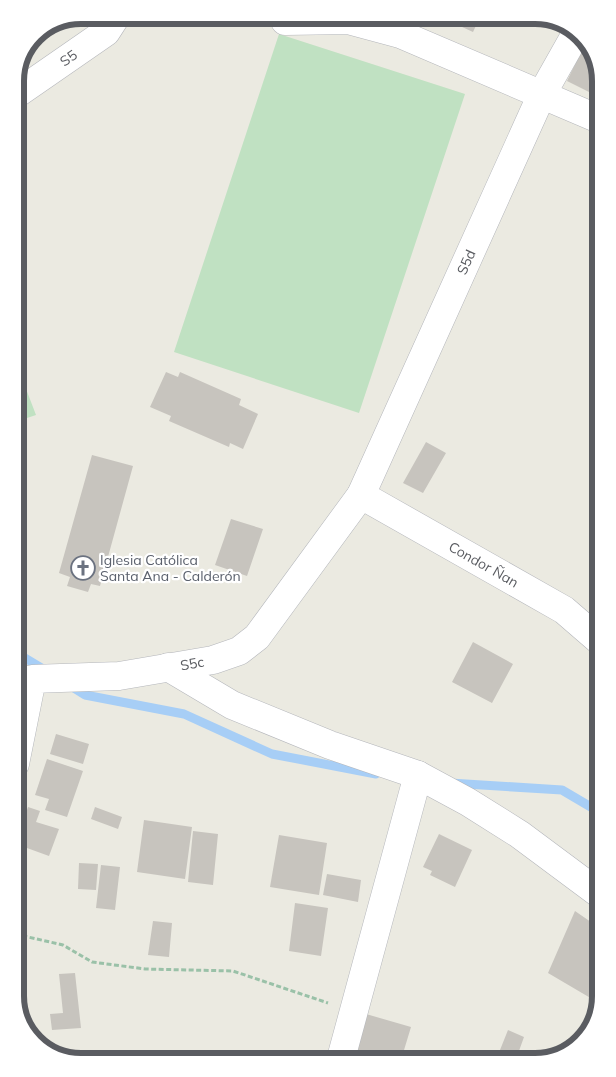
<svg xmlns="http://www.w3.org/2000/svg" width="616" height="1077" font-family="Mulish,sans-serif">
<rect width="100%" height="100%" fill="#ebeae1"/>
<!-- green -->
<path fill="#c0e1c2" d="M279 34 465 94 359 413 174 352Z
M15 360 36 415 15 422Z"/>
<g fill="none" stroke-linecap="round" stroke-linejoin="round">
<!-- stream -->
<path stroke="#a7cef6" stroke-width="9" d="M15 652 45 670
M69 685 85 695 184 714 272 754 376 774
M450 783 562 790 601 813"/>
</g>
<!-- building -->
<path fill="#c7c4be" d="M436 15H481L473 32Z
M586 42 594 52 601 81V98L567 81Z
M166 372 178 377 180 372 241 399 239 405 258 414 243 449 230 443 229 447 169 421 171 416 150 407Z
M426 442 446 453 423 493 403 483Z
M92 455 133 466 100 586 91 584 88 592 67 586 70 577 59 573Z
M231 519 263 529 247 576 215 565Z
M473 642 513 664 492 703 452 682Z
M56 734 89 744 83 764 50 754Z
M47 759 83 771 67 817 45 810 49 799 35 795Z
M28 807 40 811 36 822 59 829 49 856 16 844Z
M95 807 122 817 118 829 91 819Z
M144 820 192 827 185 879 137 872Z
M193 831 218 834 213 885 188 882Z
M439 834 472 850 455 887 430 875 432 871 423 867Z
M279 835 327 843 319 895 270 887Z
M79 863 98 864 96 890 78 889Z
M101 865 120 867 115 910 96 908Z
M327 874 361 880 358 902 323 895Z
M295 903 328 908 321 956 289 951Z
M575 911 601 929V966L597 971 601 973V997L599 1003 548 973Z
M153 921 172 923 169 957 148 955Z
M75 973 81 1028 52 1030 50 1014 63 1013 59 974Z
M366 1014 411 1027 401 1060 389 1057 388 1062H352Z
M508 1030 524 1037 515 1062H502L496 1060Z"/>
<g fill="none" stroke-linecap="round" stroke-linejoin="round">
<!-- minor casing -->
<g stroke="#b4b6bb" stroke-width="29">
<g id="minor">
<path d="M285 21 348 20 400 34 601 120"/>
<path id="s1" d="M15 95 106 32 117 15"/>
<path id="s2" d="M361 495 564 610 601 642"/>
<path d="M168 667 232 705 330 745 418 775 468 802 519 834 601 895"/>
<path id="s3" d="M15 764 32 679 119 676 213 660 239 651 257 637 361 495 542 94 577 32"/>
<path d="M340 1062 418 775"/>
</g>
</g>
<!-- path -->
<path stroke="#9ac1a8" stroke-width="3" stroke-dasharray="5 2.5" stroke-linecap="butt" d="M15 934 63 945 92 962 145 969 233 971 328 1003"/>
<!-- minor -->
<use href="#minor" stroke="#fff" stroke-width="28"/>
</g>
<!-- icons -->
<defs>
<g id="church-ring" transform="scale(1.25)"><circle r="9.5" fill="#fff" stroke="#6b7280" stroke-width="1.5"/><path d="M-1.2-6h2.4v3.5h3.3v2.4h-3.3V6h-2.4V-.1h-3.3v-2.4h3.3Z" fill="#6b7280"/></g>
</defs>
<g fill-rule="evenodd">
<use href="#church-ring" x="83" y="568"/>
</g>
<g text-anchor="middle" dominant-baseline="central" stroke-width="4.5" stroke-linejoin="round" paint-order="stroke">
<!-- street labels -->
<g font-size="14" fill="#5a5c61" stroke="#fff">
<text stroke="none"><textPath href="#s1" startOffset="65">S5</textPath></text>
<text stroke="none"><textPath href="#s3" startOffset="751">S5d</textPath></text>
<text stroke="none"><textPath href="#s2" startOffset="141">Condor Ñan</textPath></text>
<text stroke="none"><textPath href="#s3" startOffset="248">S5c</textPath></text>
</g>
<!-- worship labels -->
<g font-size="14" fill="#5b616d" stroke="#fff" text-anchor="start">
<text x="100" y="560">Iglesia Católica<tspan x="100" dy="16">Santa Ana - Calderón</tspan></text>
</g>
</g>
<!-- crop -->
<path d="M0 0H616V1077H0ZM81 24H535A57 57 0 0 1 592 81V996A57 57 0 0 1 535 1053H81A57 57 0 0 1 24 996V81A57 57 0 0 1 81 24Z" fill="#fff" fill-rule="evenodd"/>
<path fill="none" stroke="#5a5c61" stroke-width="6" d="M81 24H535A57 57 0 0 1 592 81V996A57 57 0 0 1 535 1053H81A57 57 0 0 1 24 996V81A57 57 0 0 1 81 24Z"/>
</svg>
